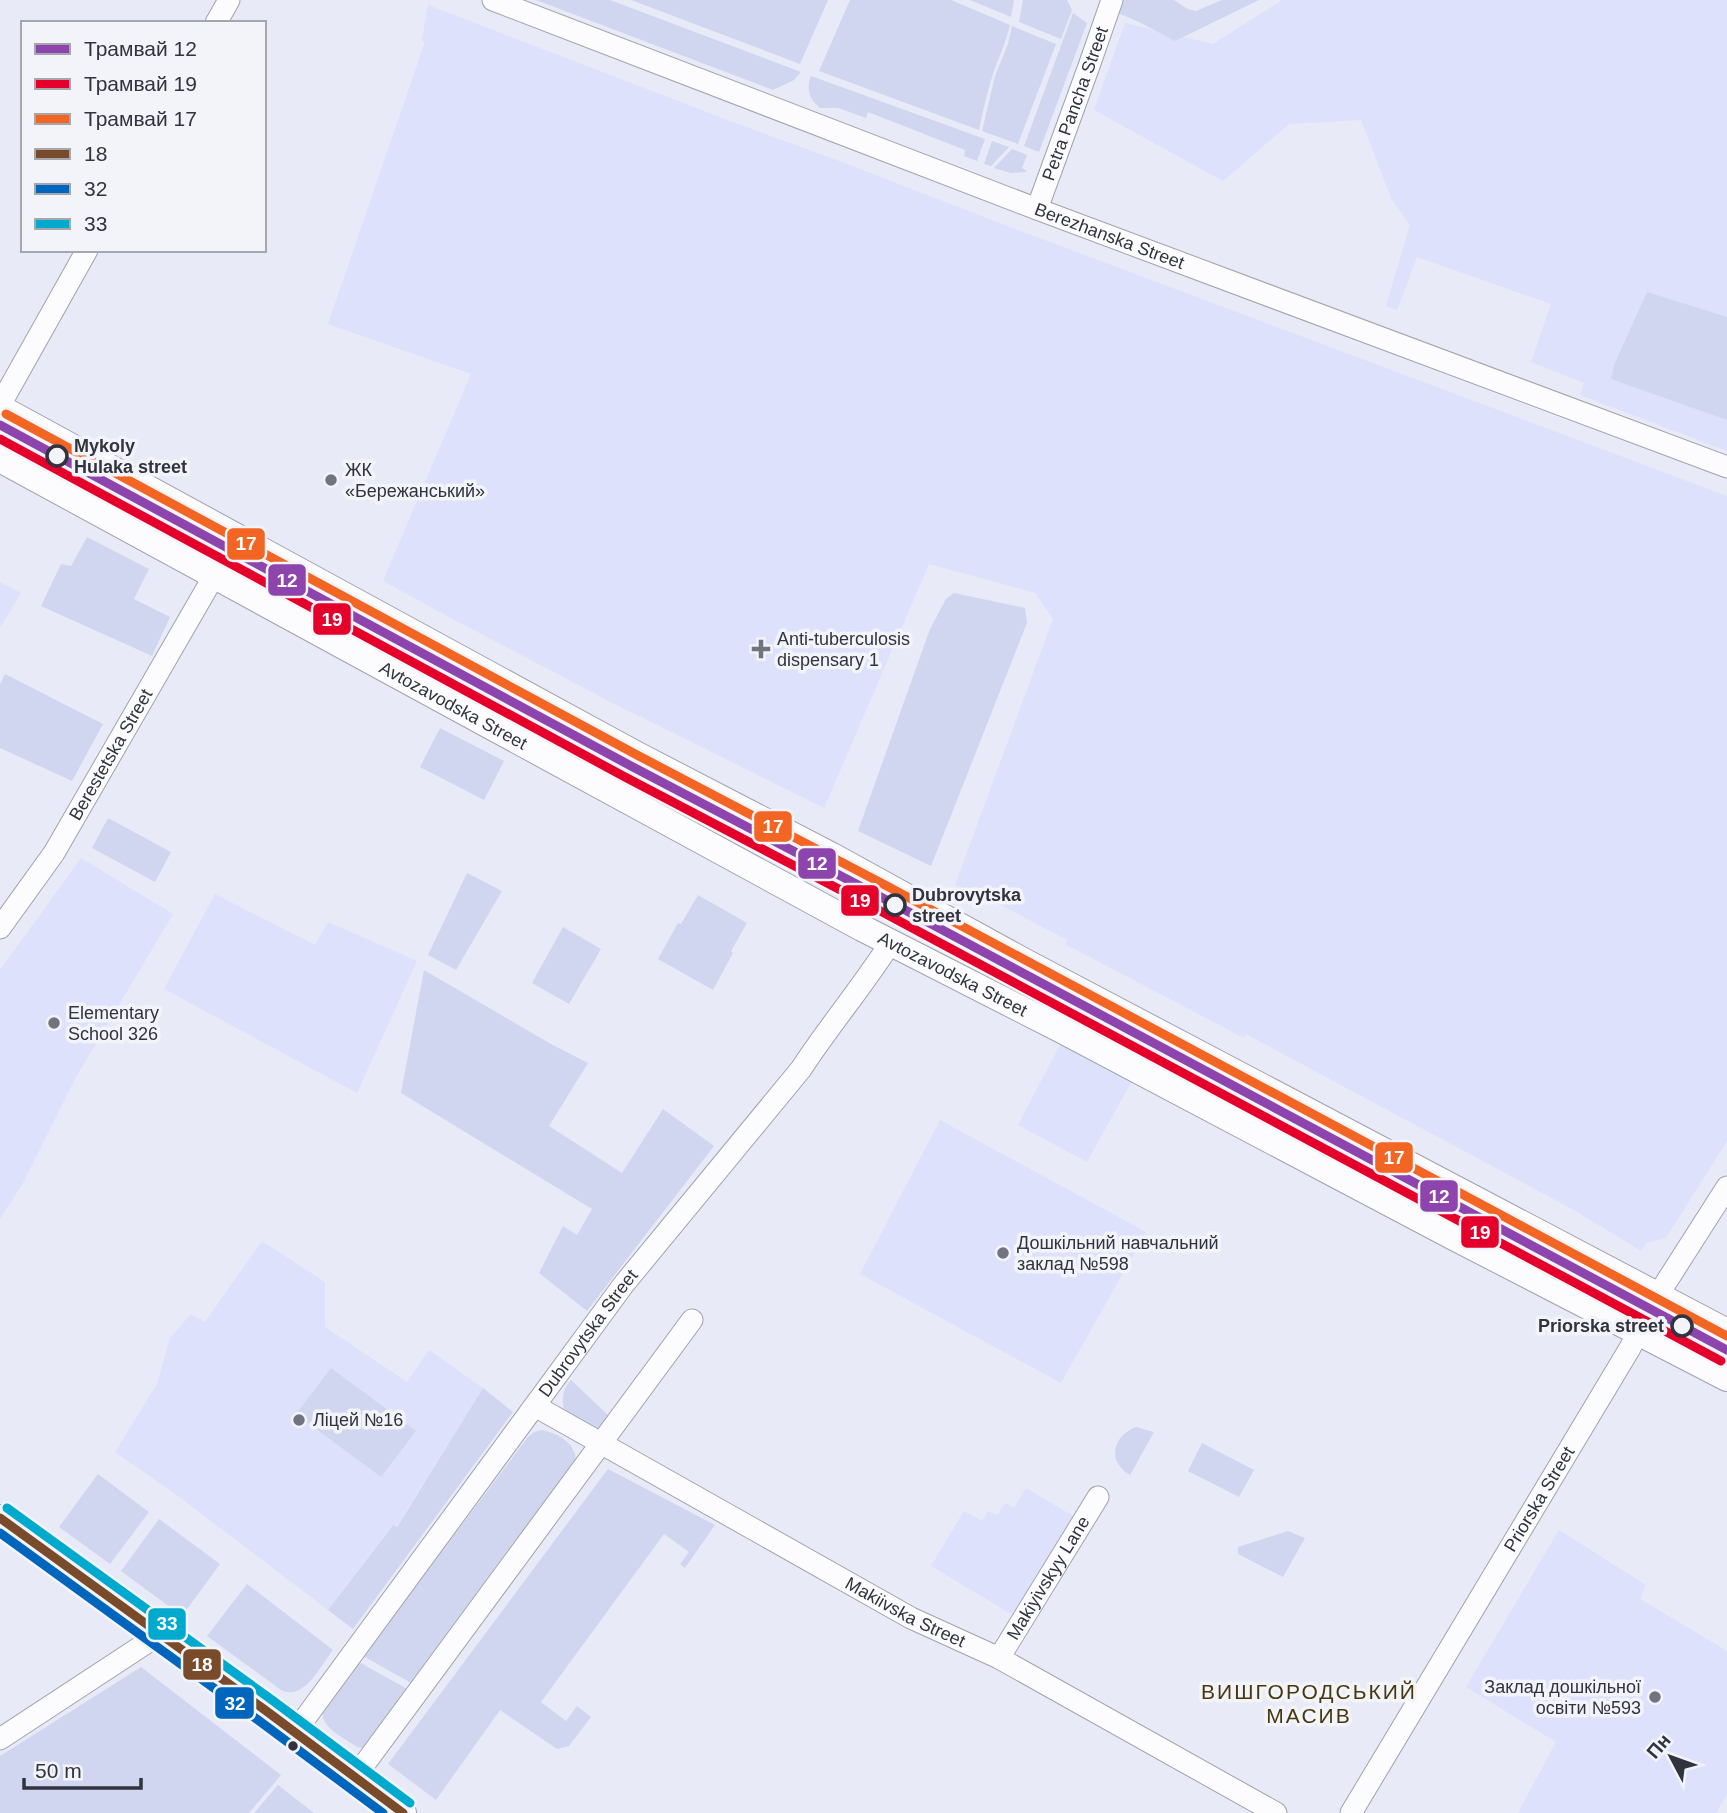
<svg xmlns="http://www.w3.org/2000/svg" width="1727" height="1813" font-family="Helvetica,sans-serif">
<rect width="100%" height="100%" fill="#e8eaf7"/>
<!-- built -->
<path fill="#dde1fb" d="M1282 0H1727V451L1580 395 1584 383 1531 362 1551 304 1417 257 1397 310 1386 306 1410 225 1391 198 1361 120 1289 124 1223 181 1094 110 1125 23 1213 44Z
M428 5 738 124 842 162 1002 224 1727 496V1141L1666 1238 1646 1243 1641 1251 1574 1210 1246 1034 1244 1038 1065 944 1067 940 984 896 955 885 1053 619 1035 593 929 564 824 808 607 700 447 616 383 581 471 374 328 324 425 42 422 40Z
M0 582 21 593 0 628Z
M81 858 173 914 76 1077 23 1183 0 1219V970Z
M215 894 315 945 328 922 417 961 357 1093 164 989Z
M1062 1041 1133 1079 1087 1162 1018 1125Z
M940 1120 1146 1232 1061 1383 860 1274Z
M262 1241 325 1282V1327L407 1382 429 1350 483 1388 396 1527 392 1525 328 1610 178 1496 115 1452 157 1384 170 1338 191 1314 205 1322Z
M1026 1488 1073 1516 1013 1615 931 1566 964 1511 982 1521 988 1511 997 1515 1005 1503 1014 1508Z
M1559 1530 1646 1585 1640 1599 1727 1651V1794L1716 1813H1518L1556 1742 1466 1687Z"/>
<!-- green -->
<path fill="#d1d6f0" d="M536 0H610L801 72 794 80 773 90Z
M631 0H828L800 64Z
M850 0H951L1010 25C1006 42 999 57 993 74 987 92 983 111 979 130L819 71Z
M970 0H1014L1011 17Z
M1023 0H1067L1072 10 1061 39 1019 22Z
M1120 0H1174L1188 9 1196 11 1222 0H1259L1175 41 1139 22 1116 12Z
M1073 13 1087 23 1039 152 1024 146Z
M1012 26 1056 44 1018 144 982 131 995 76 1008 44Z
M811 76 985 139 977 161 964 156 965 150 868 112 866 118 838 108H820C809 99 806 89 811 76Z
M992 141 1009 147 991 166 984 164Z
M1012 149 1027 155 1022 168 1027 171 1025 172 1011 173 994 168Z
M1647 292 1727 317V420L1611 379 1614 365Z
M87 537 149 569 134 599 170 617 152 656 41 606 61 564 71 566Z
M954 593 1025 608 1027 623 931 866 858 831 930 629 946 599Z
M5 674 103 724 72 781 0 748V684Z
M440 728 504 761 484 800 420 767Z
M108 818 171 852 155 882 92 848Z
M467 873 502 891 456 970 428 955Z
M698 895 747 923 731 951 733 953 713 990 658 959 678 923 681 924Z
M563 927 601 949 569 1004 532 983Z
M424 970 551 1044 588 1063 549 1126 622 1173 663 1109 714 1146 587 1311 539 1273 563 1226 577 1235 592 1209 401 1093Z
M331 1368 416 1431 381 1477 296 1414Z
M571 1380 611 1418 601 1427 593 1430 564 1411C562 1399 562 1390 571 1380Z
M483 1388 513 1412 353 1629 328 1610 393 1525 397 1527Z
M1136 1427 1154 1432 1130 1475C1107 1462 1112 1436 1136 1427Z
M542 1430C559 1434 576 1443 576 1462L413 1684 363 1656 528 1437 534 1432Z
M1202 1443 1254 1470 1239 1497 1188 1471Z
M608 1469 715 1525 685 1568 680 1564 689 1552 664 1534 541 1702 566 1721 577 1706 591 1717 569 1746 557 1749 500 1710 436 1800 388 1764Z
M98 1474 149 1512 110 1564 59 1527Z
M159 1519 220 1564 182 1616 121 1571Z
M1288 1531 1305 1538 1283 1577 1238 1554V1547Z
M247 1584 333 1650C321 1665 304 1702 281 1690L207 1636Z
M359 1662 409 1690 369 1745 363 1748 357 1747C344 1738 319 1727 323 1710Z
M141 1667 281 1775 249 1813H0V1756Z
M278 1785 314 1813H315H254Z"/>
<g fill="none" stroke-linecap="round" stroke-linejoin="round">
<!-- minor casing -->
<g stroke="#a0a2ad" stroke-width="23">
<g id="minor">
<path id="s1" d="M493 0 1037 209 1727 467"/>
<path d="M216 23 229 0"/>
<path id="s2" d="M1037 209 1089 66 1112 0"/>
<path d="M0 405 87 250"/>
<path id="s3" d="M0 928 54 853 214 576"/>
<path id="s4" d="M535 1406 911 1618 999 1658 1276 1813"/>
<path id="s5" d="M999 1658 1098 1497"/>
<path id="s6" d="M295 1732 624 1284 801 1069C829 1026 863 986 891 942"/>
<path d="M0 1739 160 1634"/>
<path d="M355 1777 692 1320"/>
<path id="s7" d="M1351 1813 1630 1348 1658 1295 1727 1187"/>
</g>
</g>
<!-- major casing -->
<g stroke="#a0a2ad" stroke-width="28">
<g id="major">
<path d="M0 408 637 755 832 856 1023 961 1727 1332"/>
<path id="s8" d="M0 459 862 928 1060 1029 1452 1236 1727 1378"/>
<path d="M0 1518 265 1710 403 1813"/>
</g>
</g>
<!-- minor -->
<use href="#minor" stroke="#fcfcfe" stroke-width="21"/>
<!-- major -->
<use href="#major" stroke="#fcfcfe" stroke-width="26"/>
<!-- bus-1 casing -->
<g stroke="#f3f4fa" stroke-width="14">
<path id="bus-1" d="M0 1518 265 1710 403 1813"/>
</g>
<!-- bus-2 casing -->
<g stroke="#f3f4fa" stroke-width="14">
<path id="bus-2" d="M0 1533 258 1720 383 1813"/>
</g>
<!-- bus-3 casing -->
<g stroke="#f3f4fa" stroke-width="14">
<path id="bus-3" d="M7 1508 272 1700 410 1803"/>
</g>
<!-- bus-1 -->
<use href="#bus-1" stroke="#7a4b2a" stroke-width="9"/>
<!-- bus-2 -->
<use href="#bus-2" stroke="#0065bd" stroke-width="9"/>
<!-- bus-3 -->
<use href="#bus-3" stroke="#00a9ce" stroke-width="9"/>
<!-- tram-1 casing -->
<g stroke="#f3f4fa" stroke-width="14">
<path id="tram-1" d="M0 425 631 766 879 896 1727 1350"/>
</g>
<!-- tram-2 casing -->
<g stroke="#f3f4fa" stroke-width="14">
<path id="tram-2" d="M0 439 625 777 873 907 1721 1361"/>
</g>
<!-- tram-3 casing -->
<g stroke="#f3f4fa" stroke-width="14">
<path id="tram-3" d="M6 414 637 755 885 885 1727 1336"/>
</g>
<!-- tram-1 -->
<use href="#tram-1" stroke="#8e44ad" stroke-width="9"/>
<!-- tram-2 -->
<use href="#tram-2" stroke="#e4002b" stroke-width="9"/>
<!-- tram-3 -->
<use href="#tram-3" stroke="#f26522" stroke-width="9"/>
</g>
<!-- markers -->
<g fill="#f3f4fa" stroke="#31333e" stroke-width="3.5">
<circle cx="57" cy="456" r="10"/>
<circle cx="895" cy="905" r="10"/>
<circle cx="1682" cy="1326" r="10"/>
</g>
<g fill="#71737f" stroke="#f3f4fa" stroke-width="2.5">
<circle cx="331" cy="480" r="7"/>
<path d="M757.5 638.5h7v7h7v7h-7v7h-7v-7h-7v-7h7z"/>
<circle cx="54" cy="1023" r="7"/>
<circle cx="1003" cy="1253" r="7"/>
<circle cx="299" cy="1420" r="7"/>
<circle cx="1655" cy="1697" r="7"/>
</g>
<circle fill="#31333e" stroke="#f3f4fa" stroke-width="2.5" cx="293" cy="1746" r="6"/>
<g text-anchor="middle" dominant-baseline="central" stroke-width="7" stroke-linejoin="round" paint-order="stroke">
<!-- street labels -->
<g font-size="18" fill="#31333e" stroke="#f3f4fa">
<text stroke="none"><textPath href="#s2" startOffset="112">Petra Pancha Street</textPath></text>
<text stroke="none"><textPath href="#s1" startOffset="660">Berezhanska Street</textPath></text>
<text stroke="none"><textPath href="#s8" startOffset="516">Avtozavodska Street</textPath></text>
<text stroke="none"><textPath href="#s3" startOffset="206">Berestetska Street</textPath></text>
<text stroke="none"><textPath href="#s8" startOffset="1083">Avtozavodska Street</textPath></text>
<text stroke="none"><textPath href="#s6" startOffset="495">Dubrovytska Street</textPath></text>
<text stroke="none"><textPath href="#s7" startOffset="366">Priorska Street</textPath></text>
<text stroke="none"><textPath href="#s5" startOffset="94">Makiyivskyy Lane</textPath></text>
<text stroke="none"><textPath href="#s4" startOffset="424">Makiivska Street</textPath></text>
</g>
<!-- stop labels -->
<g font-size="18" font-weight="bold" fill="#31333e" stroke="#f3f4fa" text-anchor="start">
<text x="74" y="446">Mykoly<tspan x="74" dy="21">Hulaka street</tspan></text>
<text x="912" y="895">Dubrovytska<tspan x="912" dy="21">street</tspan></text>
<text x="1664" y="1326" text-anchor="end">Priorska street</text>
</g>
<!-- poi labels -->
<g font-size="18" fill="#31333e" stroke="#f3f4fa" text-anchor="start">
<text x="345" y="470">ЖК<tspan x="345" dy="21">«Бережанський»</tspan></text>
<text x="777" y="639">Anti-tuberculosis<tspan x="777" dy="21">dispensary 1</tspan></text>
<text x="68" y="1013">Elementary<tspan x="68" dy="21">School 326</tspan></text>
<text x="1017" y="1243">Дошкільний навчальний<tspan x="1017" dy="21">заклад №598</tspan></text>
<text x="313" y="1420">Ліцей №16</text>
<text x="1641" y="1687" text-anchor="end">Заклад дошкільної<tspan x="1641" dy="21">освіти №593</tspan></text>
</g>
<!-- quarter labels -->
<g font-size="21" letter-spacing="2" fill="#46370e" stroke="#f3f4fa">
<text x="1309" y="1691">ВИШГОРОДСЬКИЙ<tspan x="1309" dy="24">МАСИВ</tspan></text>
</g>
</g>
<g stroke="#f3f4fa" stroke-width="2.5">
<rect x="226" y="527" width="40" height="34" rx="7" fill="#f26522"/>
<rect x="267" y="563" width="40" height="34" rx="7" fill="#8e44ad"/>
<rect x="312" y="602" width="40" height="34" rx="7" fill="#e4002b"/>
<rect x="753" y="810" width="40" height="33" rx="7" fill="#f26522"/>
<rect x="797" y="847" width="40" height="33" rx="7" fill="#8e44ad"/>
<rect x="840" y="884" width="40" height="33" rx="7" fill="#e4002b"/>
<rect x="1374" y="1141" width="40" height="33" rx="7" fill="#f26522"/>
<rect x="1419" y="1179" width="40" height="34" rx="7" fill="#8e44ad"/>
<rect x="1460" y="1215" width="40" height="34" rx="7" fill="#e4002b"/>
<rect x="147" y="1607" width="40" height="34" rx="7" fill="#00a9ce"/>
<rect x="182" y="1648" width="40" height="33" rx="7" fill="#7a4b2a"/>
<rect x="214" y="1686" width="41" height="34" rx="7" fill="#0065bd"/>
</g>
<g font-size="19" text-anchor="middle" font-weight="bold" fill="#fff">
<text x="246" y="550">17</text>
<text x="287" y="587">12</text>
<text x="332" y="626">19</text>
<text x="773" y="833">17</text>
<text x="817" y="870">12</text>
<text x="860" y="907">19</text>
<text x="1394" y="1164">17</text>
<text x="1439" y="1203">12</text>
<text x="1480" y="1239">19</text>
<text x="167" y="1630">33</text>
<text x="202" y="1671">18</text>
<text x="235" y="1710">32</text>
</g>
<!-- legend -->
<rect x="21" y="21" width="245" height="231" fill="#f3f4fa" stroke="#a5a7af" stroke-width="2"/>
<rect x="35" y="44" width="35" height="10" fill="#8e44ad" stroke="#a5a7af" stroke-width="2"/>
<text x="84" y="56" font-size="21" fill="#31333e">Трамвай 12</text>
<rect x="35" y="79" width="35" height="10" fill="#e4002b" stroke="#a5a7af" stroke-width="2"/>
<text x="84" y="91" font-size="21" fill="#31333e">Трамвай 19</text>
<rect x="35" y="114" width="35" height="10" fill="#f26522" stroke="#a5a7af" stroke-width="2"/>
<text x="84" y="126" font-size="21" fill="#31333e">Трамвай 17</text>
<rect x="35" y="149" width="35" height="10" fill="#7a4b2a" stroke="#a5a7af" stroke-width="2"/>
<text x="84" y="161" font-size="21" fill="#31333e">18</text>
<rect x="35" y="184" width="35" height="10" fill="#0065bd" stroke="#a5a7af" stroke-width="2"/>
<text x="84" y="196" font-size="21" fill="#31333e">32</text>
<rect x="35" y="219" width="35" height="10" fill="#00a9ce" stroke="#a5a7af" stroke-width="2"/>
<text x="84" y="231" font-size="21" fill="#31333e">33</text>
<!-- north arrow -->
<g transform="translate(1671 1757) rotate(311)" stroke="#f3f4fa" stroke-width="5" paint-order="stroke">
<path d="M0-5L12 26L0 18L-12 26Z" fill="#31333e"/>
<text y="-10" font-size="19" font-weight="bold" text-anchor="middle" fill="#31333e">Пн</text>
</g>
<!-- scale -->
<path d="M24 1778v10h117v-10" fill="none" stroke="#31333e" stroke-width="3.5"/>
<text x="35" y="1778" font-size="21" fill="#31333e" stroke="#f3f4fa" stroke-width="5" paint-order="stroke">50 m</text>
</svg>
